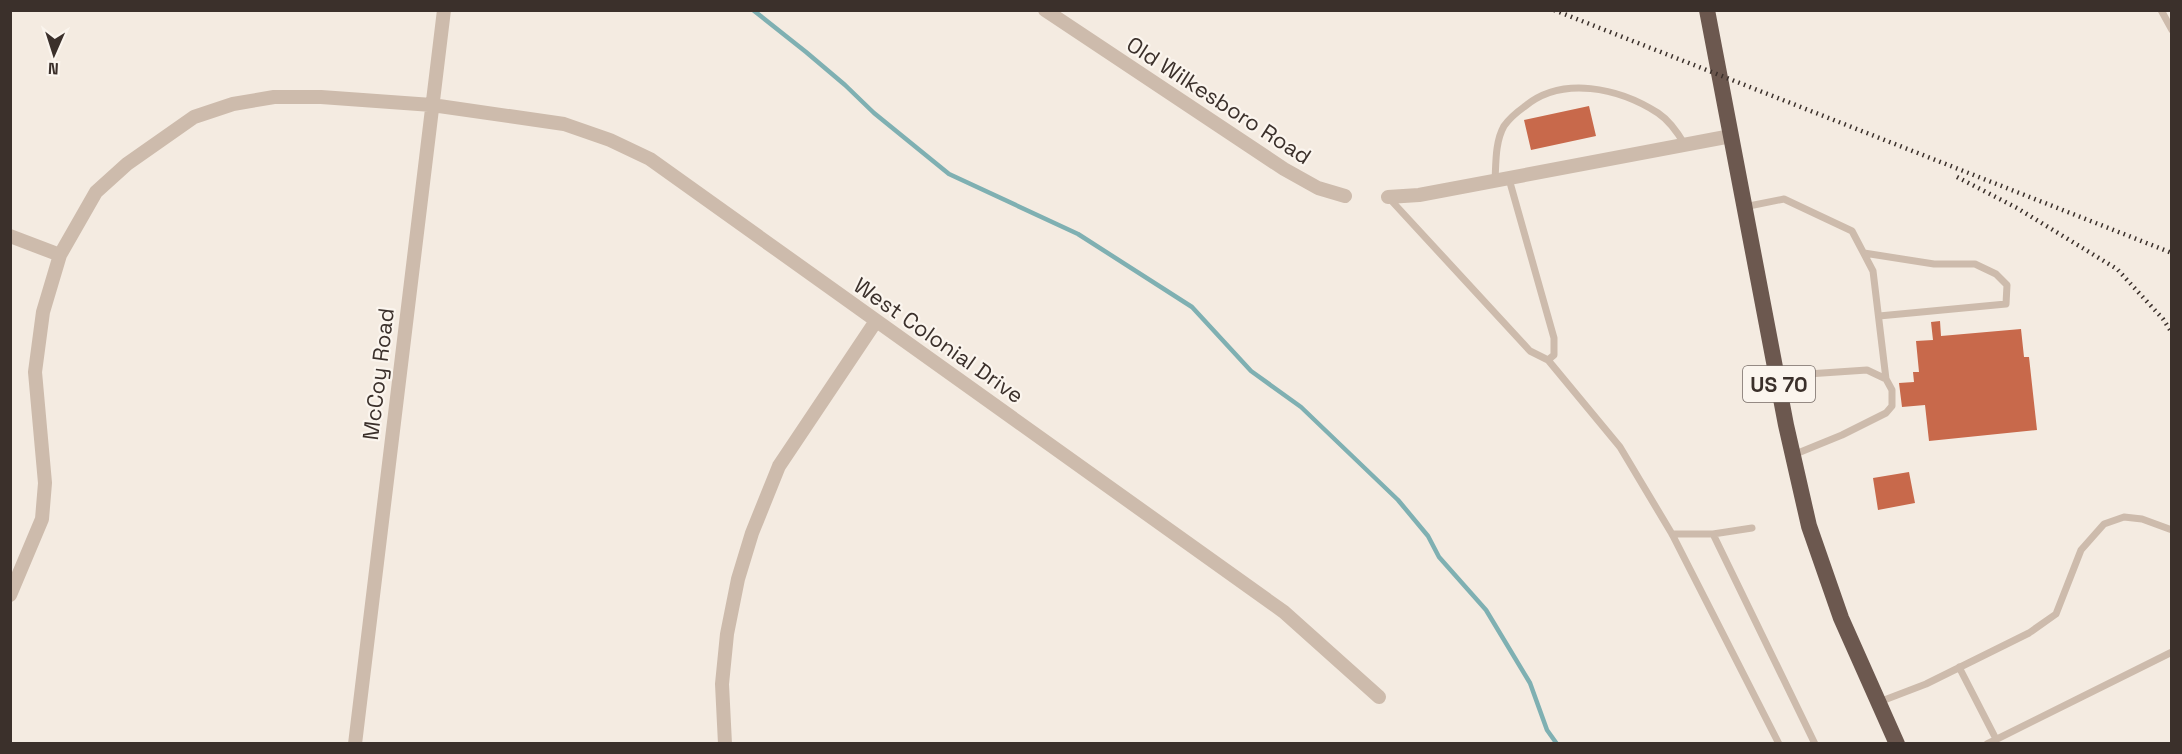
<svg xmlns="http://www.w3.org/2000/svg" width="2182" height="754" font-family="'Space Grotesk',sans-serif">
<rect width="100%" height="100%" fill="#f4ebe1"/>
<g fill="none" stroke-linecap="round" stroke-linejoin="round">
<!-- stream -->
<path stroke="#7fb0b2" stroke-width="4.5" d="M753 10 806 52 845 85 874 113 949 174 1078 234 1192 307 1251 371 1301 407 1398 500 1428 536 1439 557 1486 610 1530 683 1547 730 1557 744"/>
</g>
<!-- building -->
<path fill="#c8694b" d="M1589 106 1596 136 1531 150 1524 120Z
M1940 321 1941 336 2021 329 2024 357H2029L2037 430 1929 441 1925 405 1902 407 1899 383 1914 382 1913 372H1919L1916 341 1933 340 1931 322Z
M1909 472 1915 503 1878 510 1873 478Z"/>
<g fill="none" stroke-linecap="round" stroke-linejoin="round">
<!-- service -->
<path stroke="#cdbbac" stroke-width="7" d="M2161 10 2172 30
M1495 181C1496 163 1495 142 1504 126 1509 119 1517 112 1524 107 1562 75 1619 88 1658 113 1670 121 1678 133 1685 145
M1388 197 1530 351 1548 360 1554 355V338L1509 179
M1744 207 1784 199 1852 231 1873 271 1886 379
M1864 253 1934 264H1975L1996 274 2007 285 2006 304 1879 316
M1548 360 1620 447 1672 534 1779 744
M1778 376 1867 370 1886 379 1892 390V406L1886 413 1842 435 1793 455
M1672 534H1713L1815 744
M1713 534 1752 528
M1959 667 1996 739
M1879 702 1926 684 2029 633 2056 614 2081 550 2104 524 2124 517 2142 519 2172 530
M1987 744 2172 652"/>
<!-- minor -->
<path stroke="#cdbbac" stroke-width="14" d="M1045 10 1284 169 1318 188 1345 196
M1388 197 1419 195 1731 136
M10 236 60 255
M10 595 42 519 45 483 35 372 43 312 60 255 96 192 127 164 194 117 233 104 274 97H321L432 105 564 124 610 140 650 159 1284 612 1379 697
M355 744 444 10
M725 744 722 684 727 634 738 579 752 533 779 466 876 321"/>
<!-- trunk -->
<path stroke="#6c584f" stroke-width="16" d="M1707 10 1786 425 1809 526 1841 618 1897 744"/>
<!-- rail -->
<path stroke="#3b302b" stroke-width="4.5" stroke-dasharray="1.5 4.5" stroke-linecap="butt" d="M1554 10 2172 253
M1957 177 2017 208 2117 269 2163 319 2172 333"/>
</g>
<g text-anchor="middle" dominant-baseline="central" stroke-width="4.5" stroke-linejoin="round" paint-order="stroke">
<!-- shield labels -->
<rect fill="#fbf5ee" stroke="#756b66" stroke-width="1.5" x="1743" y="366" width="72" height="36" rx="4.5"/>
<g font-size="21" font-weight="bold" fill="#3b302b">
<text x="1779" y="384">US 70</text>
</g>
<!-- street labels -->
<g font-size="22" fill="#3b302b" stroke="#fbf5ee">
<text transform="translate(1219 100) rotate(33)">Old Wilkesboro Road</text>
<text transform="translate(939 340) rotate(35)">West Colonial Drive</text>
<text transform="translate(378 374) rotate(-83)">McCoy Road</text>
</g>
</g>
<!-- border -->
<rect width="2182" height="754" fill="none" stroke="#3b302b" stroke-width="24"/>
<!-- north arrow -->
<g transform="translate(54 54) rotate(183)" stroke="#fbf5ee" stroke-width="4.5" paint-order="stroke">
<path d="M0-4.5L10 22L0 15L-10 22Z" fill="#3b302b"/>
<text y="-9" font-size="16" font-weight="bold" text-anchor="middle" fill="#3b302b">N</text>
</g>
</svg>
